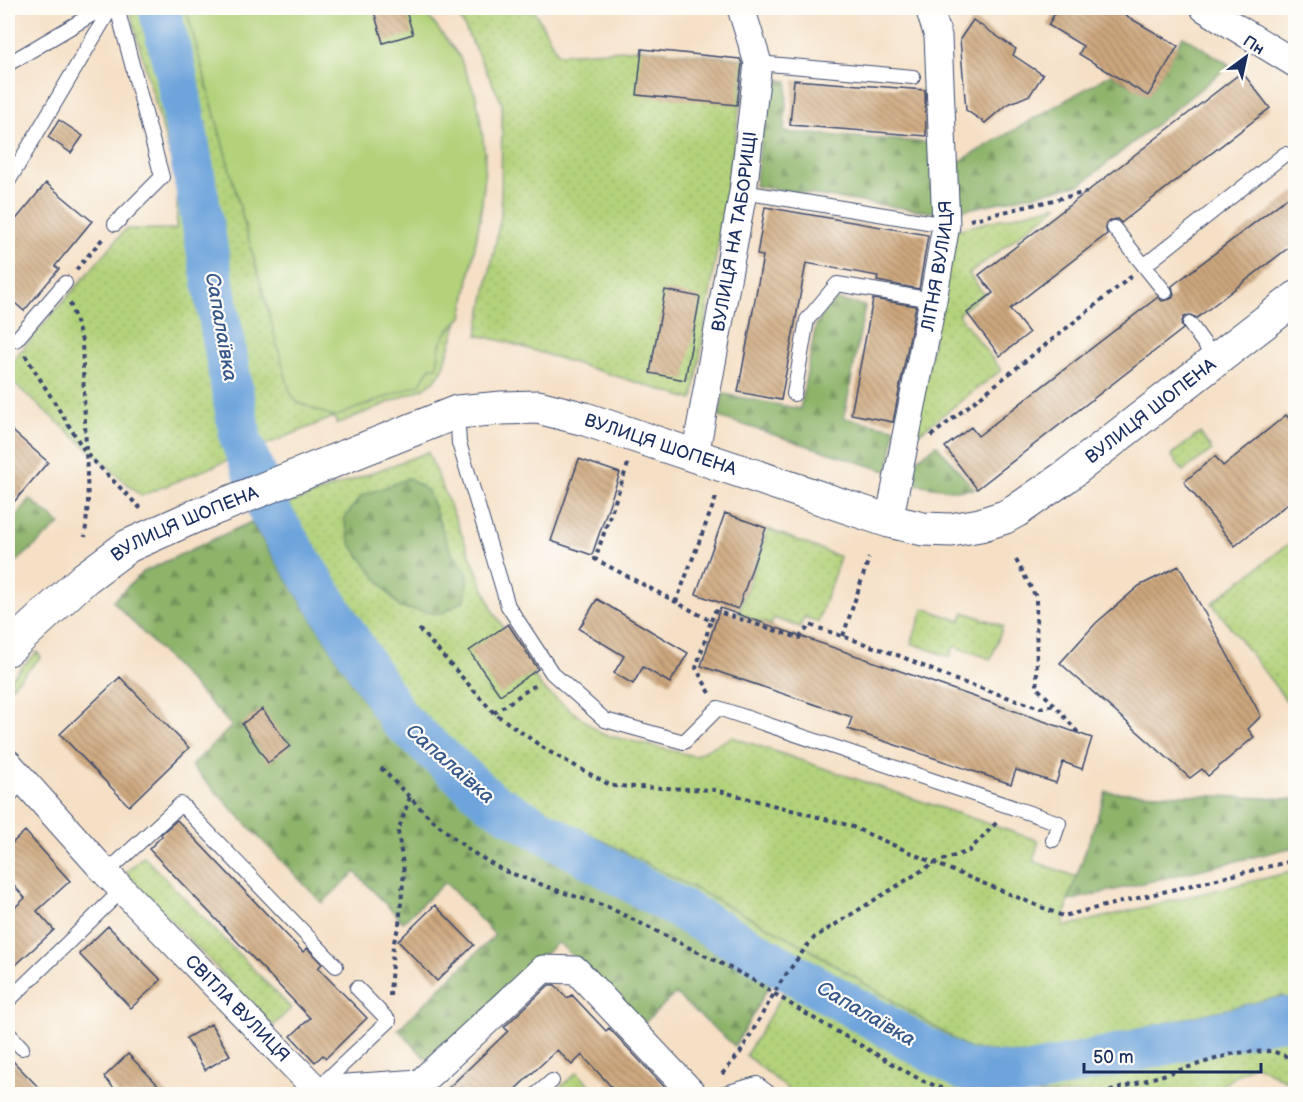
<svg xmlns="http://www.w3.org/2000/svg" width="1303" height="1102" font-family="'Balsamiq Sans',sans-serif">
<defs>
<pattern id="green-dots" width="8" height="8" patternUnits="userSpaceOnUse" patternTransform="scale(1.5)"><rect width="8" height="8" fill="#b3d27a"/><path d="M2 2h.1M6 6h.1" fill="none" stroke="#99b56c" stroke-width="1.8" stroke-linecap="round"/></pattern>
<pattern id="forest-firs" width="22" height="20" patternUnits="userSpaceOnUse" patternTransform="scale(1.5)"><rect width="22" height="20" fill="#8eb46a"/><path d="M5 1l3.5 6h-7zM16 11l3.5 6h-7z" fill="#73935a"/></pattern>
<pattern id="wetland-marsh" width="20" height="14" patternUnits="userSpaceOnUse" patternTransform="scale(1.5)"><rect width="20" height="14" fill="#b3d27a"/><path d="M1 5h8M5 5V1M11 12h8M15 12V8" fill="none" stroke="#99b56c"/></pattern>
<pattern id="building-back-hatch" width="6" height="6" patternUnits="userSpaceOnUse" patternTransform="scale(1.5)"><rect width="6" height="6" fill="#cda77d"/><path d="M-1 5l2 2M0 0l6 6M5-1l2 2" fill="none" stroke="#a6886a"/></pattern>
</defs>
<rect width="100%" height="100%" fill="#fdfcf7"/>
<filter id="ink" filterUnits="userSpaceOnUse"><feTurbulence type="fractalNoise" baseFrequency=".0167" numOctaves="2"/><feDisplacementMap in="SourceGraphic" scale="12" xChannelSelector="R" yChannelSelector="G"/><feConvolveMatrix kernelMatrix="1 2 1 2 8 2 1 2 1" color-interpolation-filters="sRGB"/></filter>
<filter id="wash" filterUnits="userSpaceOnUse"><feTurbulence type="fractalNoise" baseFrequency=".008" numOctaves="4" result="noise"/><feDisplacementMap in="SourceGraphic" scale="24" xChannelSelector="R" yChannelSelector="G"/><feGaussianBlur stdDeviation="1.35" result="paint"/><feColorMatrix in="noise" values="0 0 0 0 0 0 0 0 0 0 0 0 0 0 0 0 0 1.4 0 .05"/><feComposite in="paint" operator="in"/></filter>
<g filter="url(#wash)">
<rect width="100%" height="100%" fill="#f5e0c6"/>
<!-- green -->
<path fill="url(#green-dots)" stroke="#67806c" stroke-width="1.5" d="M129 8H186L265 297 484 184 480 218 462 317 458 321 443 369 439 375 434 381 424 388 337 424 334 417 141 496 8 378V366L126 229H176L178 185Z
M452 8H533L558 54 642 49 745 59 740 106 693 400 503 341 477 335 501 216 502 103 460 18Z
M1059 205 969 274 984 294 958 314 1001 370 914 437 955 230Z
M1200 433 1212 450 1183 471 1171 455Z
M428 452 494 613 542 688 602 734 694 756 732 737 1039 841 1033 861 1077 877 1068 901 1063 927 1295 871V1001L1283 996 1027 1055 970 1049 806 947 500 787 414 710 288 504Z
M768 529 840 557 818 622 804 617 800 627 774 618 771 625 738 614Z
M1295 539V712L1212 603Z
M924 608 960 621 964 612 1003 626 991 659 954 646 950 657 911 643Z
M37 652 41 657 8 690V681Z
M143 856 291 1008 273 1026 125 873Z
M787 987 959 1089 1026 1094H794L746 1055Z
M1285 1035 1295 1039V1085L1254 1064 1209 1094H1026Z
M577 1072 599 1094H553Z"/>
<!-- forest -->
<path fill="url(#forest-firs)" stroke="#547264" stroke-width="1.5" d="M1183 36 1230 65 1081 184 955 212 957 163 1111 74 1148 95Z
M769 79 788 81 784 132 934 143 937 213 755 186Z
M832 299 865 306 844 418 895 428 889 472 719 417 723 394 800 409 816 325Z
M937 445 974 489 951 490 909 483 912 463Z
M409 478 428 491 450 550 468 575 465 600 441 614 400 608 351 545 344 519 361 496Z
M30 499 60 524 8 569V526Z
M251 522 382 730 478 816 773 979 735 1046 675 994 642 1025 558 942 430 1063 398 1029 495 935 445 882 403 922 355 872 322 903 191 766 232 726 113 601 143 572Z
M1106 792 1295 799V847L1068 901Z"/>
<!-- wetland -->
<path fill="url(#wetland-marsh)" stroke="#67806c" stroke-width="1.5" d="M288 504 414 709 500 787 806 947 970 1049 1027 1055 1283 996 1295 1001V1039L1285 1035 1026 1094 959 1089 773 979 478 816 382 730 251 522Z"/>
<!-- pitch -->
<path fill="#b3d27a" stroke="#67806c" stroke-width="1.5" d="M186 8H422L459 56 476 96 480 117 485 154 484 184 480 218 462 317 446 333 440 344 437 367H430L420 384 334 417 297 402 290 392Z"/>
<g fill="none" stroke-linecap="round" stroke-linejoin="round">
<!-- river -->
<path stroke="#6ea4dc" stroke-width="42" d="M159 8 176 73 241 440 270 512 399 719 490 801 964 1070 1026 1075 1284 1018 1296 1022"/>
</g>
<g id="blocks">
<!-- building -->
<path fill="url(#building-back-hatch)" d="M373 8H405L413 34 383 43Z
M1058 8H1113L1178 46 1148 96 1079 54 1083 46 1048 25Z
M973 20 1016 49 1013 55 1043 75 1030 95 1006 105 985 123 966 110 960 39Z
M642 49 740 59 742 64 737 105 637 95Z
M1242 72 1270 108 1121 223 1117 219 1109 221 1105 225 1107 234 1010 309 1029 333 1000 356 967 313 993 293 979 275Z
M794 80 925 90 926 136 790 125Z
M59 120 83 136 71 153 48 137Z
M46 183 92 221 55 266 59 269 24 311 8 297V229Z
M1296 191V242L1197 318 1190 315 1184 317 1181 324 1183 329 977 489 945 447 971 427 978 436 1158 297 1162 301 1170 299 1174 295 1172 286Z
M765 207 928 235 919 289 877 281 878 276 806 263 781 400 738 392 763 256 757 255Z
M665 290 700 297 685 380 650 373Z
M873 299 916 306 893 422 851 414Z
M1286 415 1296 426V497L1235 546 1184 482 1215 456 1223 466Z
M8 427 48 462 8 509Z
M579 459 620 473 592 555 551 541Z
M725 513 766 528 738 609 696 594Z
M1179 566 1261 716 1248 729 1254 737 1208 776 1202 769 1190 778 1060 663 1096 623 1139 586Z
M597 599 688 653 670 683 643 667 633 684 614 673 624 656 579 629Z
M720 608 1092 738 1082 769 1063 762 1056 783 1016 770 1011 784 848 729 852 717 701 666Z
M508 624 538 669 500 695 469 651Z
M120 677 189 748 129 806 60 734Z
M262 709 290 746 268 763 242 724Z
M177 820 303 952 307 948 322 964 318 968 367 1018 326 1058 323 1055 315 1062 291 1036 310 1018 149 849 162 836 161 834Z
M25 831 70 881 37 911 54 930 8 972V914L25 898 8 879V847Z
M435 905 474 945 437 981 398 941Z
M108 926 161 980 131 1008 79 954Z
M549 985H555L567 998 572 995 606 1031 609 1028 672 1095H619L582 1055 572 1065 557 1050 509 1095H441L508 1031 504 1027Z
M211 1024 230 1055 205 1070 186 1038Z
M128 1054 168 1095H120L104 1077Z
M8 1056 46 1095H8Z"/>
</g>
</g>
<g filter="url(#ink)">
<use href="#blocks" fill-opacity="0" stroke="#3c4a6e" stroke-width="1.5"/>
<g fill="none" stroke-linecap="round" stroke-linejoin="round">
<!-- service casing -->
<g stroke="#3c4a6e" stroke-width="16">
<path id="service" d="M758 63 913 77
M8 64 103 8
M8 182 111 8
M743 192 946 225
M115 224 162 177 117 8
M1114 228 1165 292
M1144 266 1285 154
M1190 324 1216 360
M8 340H16L65 283
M794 394 807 320 837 284 933 300
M457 412 459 443 508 606 552 673 605 720 684 742 718 708 1059 823 1053 840
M8 797 24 780
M106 873 181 804 336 966
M8 1001 122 890
M8 1033 22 1048
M318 1088 389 1021 357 988
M537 1094 552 1081
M722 1094 757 1084 770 1094"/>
</g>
<!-- minor casing -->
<g stroke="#3c4a6e" stroke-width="29">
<g id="minor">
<path d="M1204 8 1296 64"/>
<path id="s1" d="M695 456 743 192 758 63 741 8"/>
<path id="s2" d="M889 521 933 300 946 225 938 36 929 8"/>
<path id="s3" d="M8 763 106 873 317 1090 420 1083 543 969 576 970 693 1094"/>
</g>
</g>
<!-- tertiary casing -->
<g stroke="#3c4a6e" stroke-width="35">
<g id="tertiary">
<path id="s4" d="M8 649 85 578 128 546 193 517 457 412 502 408 538 407 585 419 889 521 923 529 951 530 980 525 1005 517 1016 511 1065 477 1296 298"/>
</g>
</g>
<!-- path -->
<path stroke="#3c4a6e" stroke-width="4" stroke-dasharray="4.5 4.5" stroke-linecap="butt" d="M970 220 1087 192
M76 270 104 237
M70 303 82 341 88 502 85 537
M25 355 86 453 141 509
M931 436 1132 276
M628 464 595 559 676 602
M1016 560 1036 597 1037 688 1055 705 1079 734
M711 621 715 611 799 638 810 625 900 656 953 679 1040 708 1055 705
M419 629 494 713 548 751 612 786 716 790 848 825 934 863 1063 916 1296 860
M843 636 869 558
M710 693 696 668 711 621 676 602 717 495
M494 713 538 683
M381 768 430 818 470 851 505 871 559 891 608 907 750 978 803 1012 921 1080 956 1094
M390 996 393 945 399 925 404 872 398 831 410 797
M722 1074 740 1053 780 983 806 947 815 937 934 863 969 851 998 821
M1101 1094 1235 1053 1272 1051 1296 1060"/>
<!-- service -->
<use href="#service" stroke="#fff" stroke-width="14"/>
<!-- minor -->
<use href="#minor" stroke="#fff" stroke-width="27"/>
<!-- tertiary -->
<use href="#tertiary" stroke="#fff" stroke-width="33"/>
</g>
</g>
<g text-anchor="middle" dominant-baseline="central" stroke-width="4.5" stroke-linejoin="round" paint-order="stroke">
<!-- street labels -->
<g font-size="18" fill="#1b2f5e" stroke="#fdfcf7">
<text stroke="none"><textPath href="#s1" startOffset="228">ВУЛИЦЯ НА ТАБОРИЩІ</textPath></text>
<text stroke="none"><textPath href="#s2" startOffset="260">ЛІТНЯ ВУЛИЦЯ</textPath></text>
<text stroke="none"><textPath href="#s4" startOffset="1263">ВУЛИЦЯ ШОПЕНА</textPath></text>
<text stroke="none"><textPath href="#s4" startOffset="723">ВУЛИЦЯ ШОПЕНА</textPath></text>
<text stroke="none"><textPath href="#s4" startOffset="219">ВУЛИЦЯ ШОПЕНА</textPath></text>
<text stroke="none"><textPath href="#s3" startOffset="336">СВІТЛА ВУЛИЦЯ</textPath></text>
</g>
<!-- water labels -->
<g font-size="20" font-style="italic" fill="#38588a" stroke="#fdfcf7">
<text transform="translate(221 327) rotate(80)">Сапалаївка</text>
<text transform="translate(450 764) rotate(41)">Сапалаївка</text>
<text transform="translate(866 1014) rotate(30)">Сапалаївка</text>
</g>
</g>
<!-- margin -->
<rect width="1303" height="1102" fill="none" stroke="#fdfcf7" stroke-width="30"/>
<!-- north arrow -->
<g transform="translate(1246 57) rotate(33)" stroke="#fdfcf7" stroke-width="4.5" paint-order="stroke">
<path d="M0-4.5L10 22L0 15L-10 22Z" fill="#1b2f5e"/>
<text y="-9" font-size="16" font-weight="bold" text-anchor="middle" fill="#1b2f5e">Пн</text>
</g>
<!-- scale -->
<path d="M1084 1063v9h177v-9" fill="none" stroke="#1b2f5e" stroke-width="3"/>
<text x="1093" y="1063" font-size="18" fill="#1b2f5e" stroke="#fdfcf7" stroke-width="4.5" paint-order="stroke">50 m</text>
</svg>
